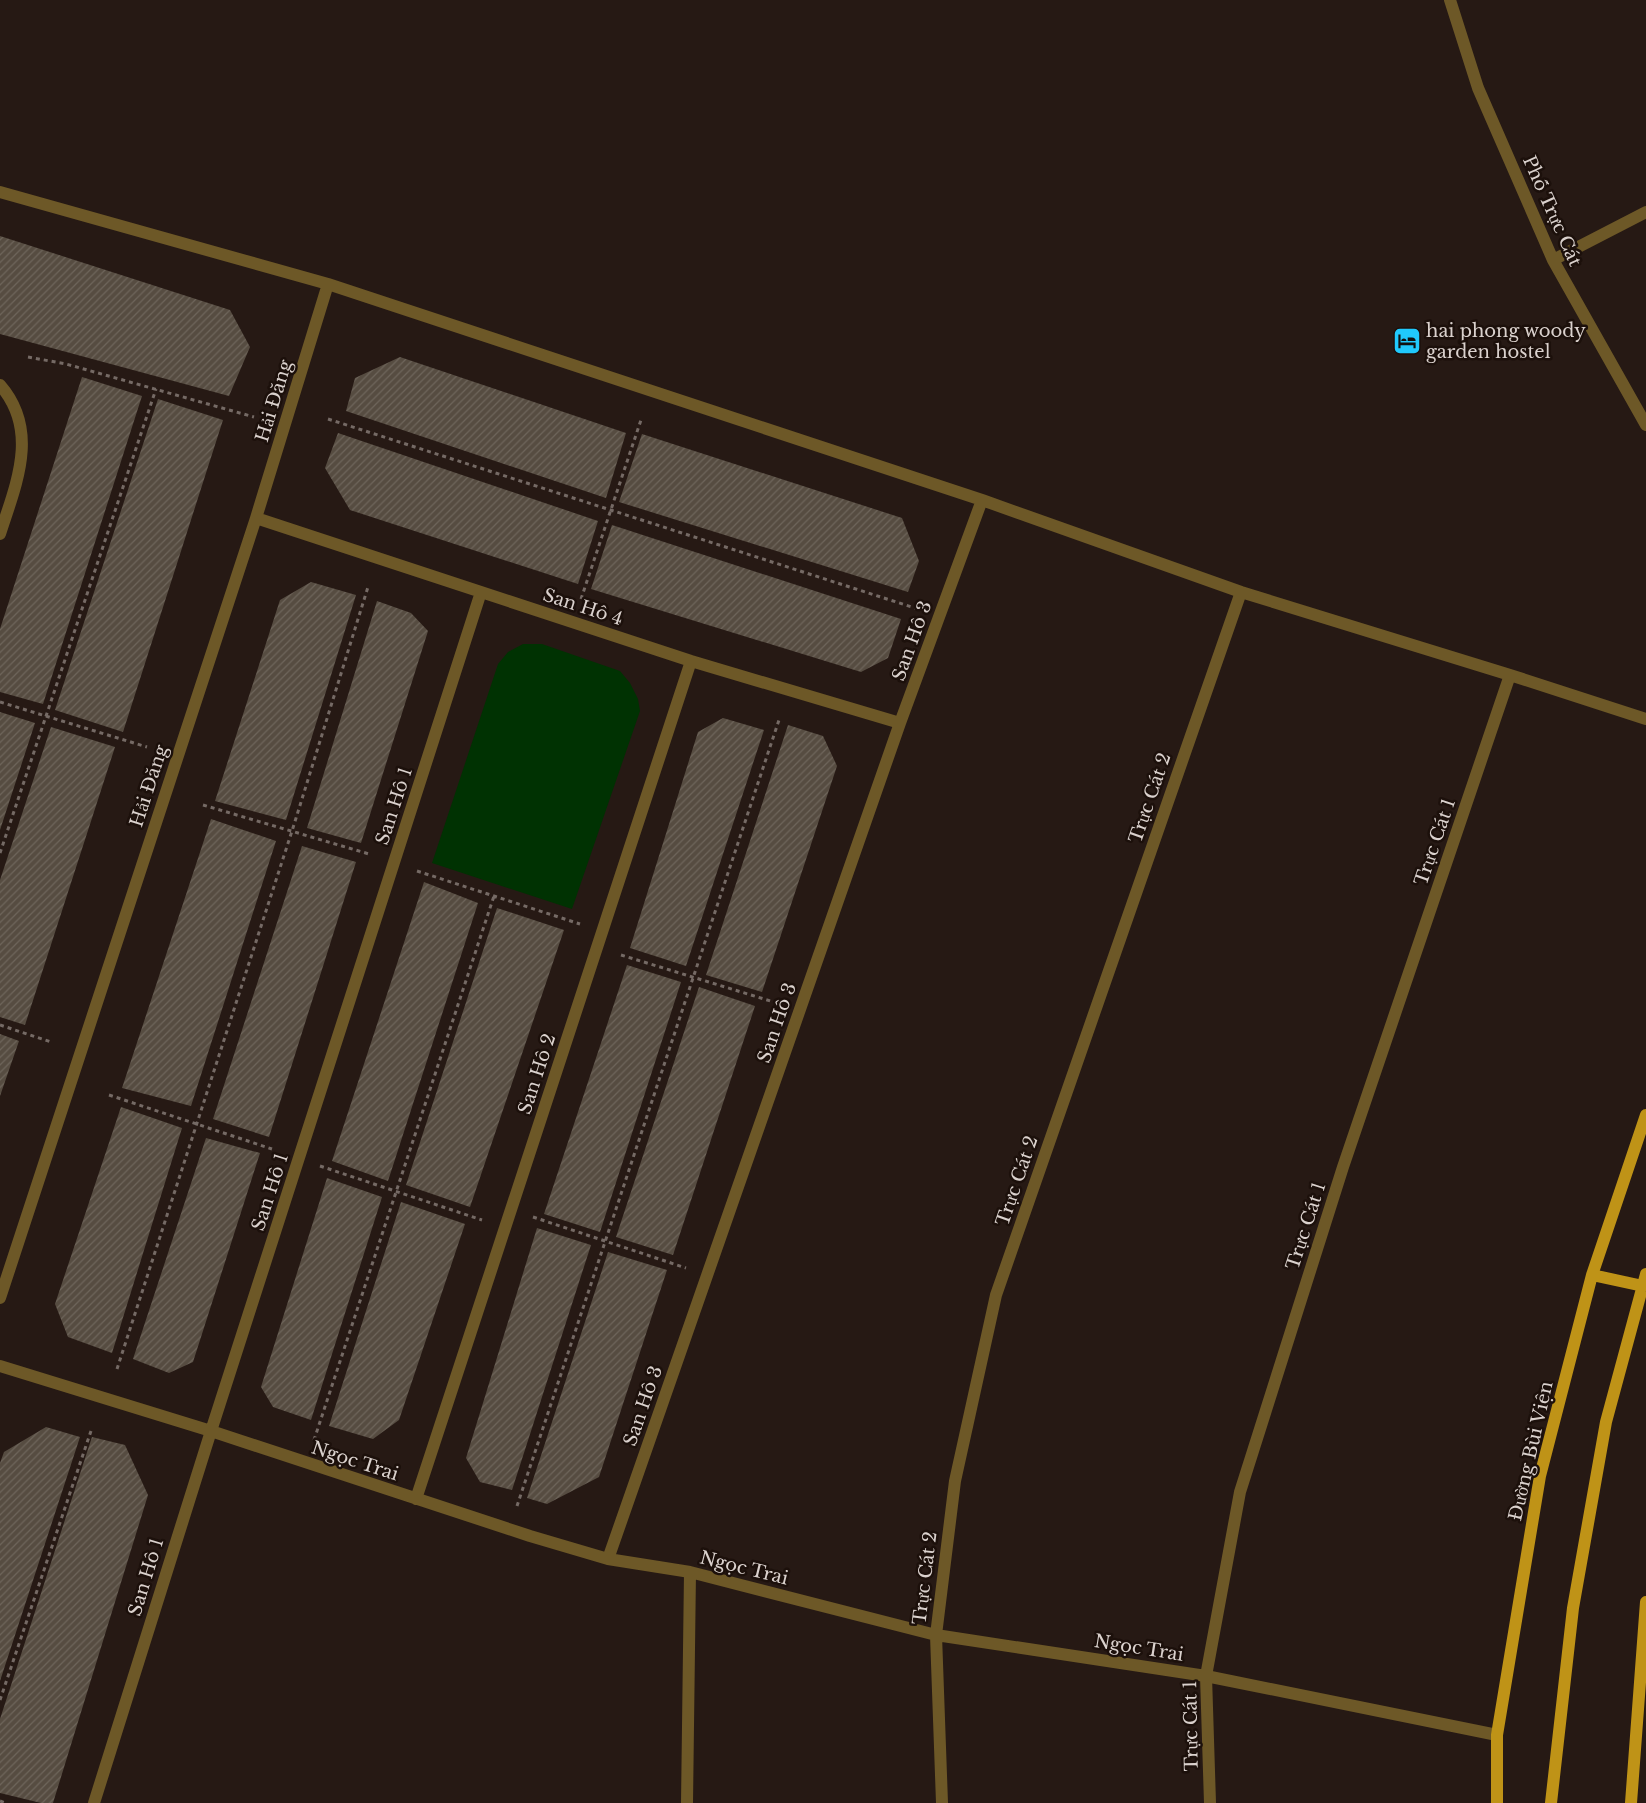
<svg xmlns="http://www.w3.org/2000/svg" width="1646" height="1803" font-family="'Libre Baskerville',serif">
<defs>
<pattern id="building-hatch" width="6" height="6" patternUnits="userSpaceOnUse" patternTransform="scale(1.25)"><rect width="6" height="6" fill="#564c41"/><path d="M-1 1l2-2M0 6l6-6M5 7l2-2" fill="none" stroke="#6e655b"/></pattern>
</defs>
<rect width="100%" height="100%" fill="#261914"/>
<!-- green -->
<path fill="#003202" d="M523 644H542L620 671 630 683 638 699 640 711 572 909 432 863 498 664 508 652Z"/>
<!-- building -->
<path fill="url(#building-hatch)" d="M0 236 230 310 250 347 229 396 0 334Z
M400 357 626 433 606 498 346 411 355 378Z
M82 377 142 396 43 704 0 692V629Z
M158 399 223 420 123 732 55 710Z
M338 433 598 521 578 584 350 510 325 468Z
M642 434 902 518 919 561 908 592 619 502Z
M612 525 901 619 888 658 861 672 591 589Z
M311 582 356 595 286 820 215 801 280 600Z
M377 601 411 613 428 631 361 843 307 828Z
M0 712 35 723 0 830Z
M723 718 764 730 686 966 630 948 698 732Z
M788 725 823 736 837 766 762 992 706 975Z
M51 727 115 747 25 1025 0 1017V880Z
M211 819 276 841 191 1106 122 1088Z
M302 846 356 862 269 1137 213 1119Z
M424 882 478 903 388 1181 332 1161Z
M497 908 564 930 470 1207 406 1185Z
M627 965 681 982 600 1232 544 1214Z
M699 987 755 1006 673 1255 616 1237Z
M0 1034 19 1041 0 1096Z
M121 1107 182 1128 112 1353 68 1337 55 1304Z
M206 1138 260 1153 193 1362 169 1373 133 1359Z
M327 1178 382 1197 311 1420 273 1407 261 1387Z
M401 1202 465 1224 399 1420 373 1439 329 1426Z
M537 1228 591 1245 512 1490 480 1482 466 1458Z
M608 1252 667 1270 599 1477 547 1504 527 1498Z
M46 1427 80 1437 0 1681V1463L4 1452Z
M92 1437 125 1445 148 1495 53 1803H41L0 1793V1719Z"/>
<g fill="none" stroke-linecap="round" stroke-linejoin="round">
<!-- path -->
<path stroke="#756a65" stroke-width="3" stroke-dasharray="4 4" stroke-linecap="butt" d="M28 357 66 364 254 417
M328 419 918 609
M581 599 642 417
M0 702 147 747
M203 805 369 854
M0 853 156 389
M417 871 580 924
M621 955 777 1003
M0 1025 51 1042
M109 1095 272 1149
M320 1166 482 1220
M533 1217 686 1268
M117 1369 292 831 368 587
M314 1440 494 896
M517 1506 780 717
M0 1700 92 1428
M0 1801 5 1803"/>
<!-- minor -->
<path stroke="#6d5827" stroke-width="12" d="M1450 0 1478 88 1553 260 1646 425
M0 192 328 284 982 500 1241 592 1510 675 1646 719
M1553 260 1646 212
M0 385C40 431 16 484 0 534
M256 518 691 661 900 723
M0 1298 256 518 328 284
M0 1366 211 1431 530 1536 608 1559 690 1572 936 1635 1206 1676 1497 1735
M416 1499 691 661
M608 1559 900 723 982 500
M94 1803 211 1431 481 592
M687 1803 690 1572
M942 1803 936 1635 955 1481 996 1295 1241 592
M1210 1803 1206 1676 1240 1492 1343 1167 1510 675"/>
<!-- major -->
<path stroke="#bf9317" stroke-width="12" d="M1592 1275 1643 1286
M1497 1803V1735L1540 1476 1592 1275 1646 1115
M1551 1803 1573 1608 1606 1422 1646 1274
M1631 1803 1646 1602"/>
</g>
<!-- icons -->
<defs>
<g id="hotel-square" transform="scale(1.4375)"><rect x="-9" y="-9" width="18" height="18" rx="4" fill="#20c9fd" stroke="#1c100b"/><path d="M-6-4.5h1.5V1H6V5H4.5V3h-9V5H-6ZM-4 0a1.8 1.8 0 1 1 3.6 0ZM.5 0V-2.5h3Q6-2.5 6 0Z" fill="#111"/></g>
</defs>
<g fill-rule="evenodd">
<use href="#hotel-square" x="1407" y="341"/>
</g>
<g text-anchor="middle" dominant-baseline="central" stroke-width="5" stroke-linejoin="round" paint-order="stroke">
<!-- street labels -->
<g font-size="18" fill="#dad1cd" stroke="#1c100b">
<text transform="translate(1552 211) rotate(66)">Phố Trực Cát</text>
<text transform="translate(274 401) rotate(-73)">Hải Đăng</text>
<text transform="translate(583 607) rotate(18)">San Hô 4</text>
<text transform="translate(912 641) rotate(-70)">San Hô 3</text>
<text transform="translate(149 786) rotate(-72)">Hải Đăng</text>
<text transform="translate(1150 798) rotate(-71)">Trực Cát 2</text>
<text transform="translate(394 806) rotate(-72)">San Hô 1</text>
<text transform="translate(1435 842) rotate(-71)">Trực Cát 1</text>
<text transform="translate(777 1023) rotate(-71)">San Hô 3</text>
<text transform="translate(537 1074) rotate(-72)">San Hô 2</text>
<text transform="translate(1017 1181) rotate(-71)">Trực Cát 2</text>
<text transform="translate(270 1192) rotate(-72)">San Hô 1</text>
<text transform="translate(1306 1226) rotate(-72)">Trực Cát 1</text>
<text transform="translate(643 1406) rotate(-71)">San Hô 3</text>
<text transform="translate(1531 1451) rotate(-77)">Đường Bùi Viện</text>
<text transform="translate(355 1461) rotate(18)">Ngọc Trai</text>
<text transform="translate(744 1568) rotate(14)">Ngọc Trai</text>
<text transform="translate(146 1577) rotate(-73)">San Hô 1</text>
<text transform="translate(925 1578) rotate(-83)">Trực Cát 2</text>
<text transform="translate(1139 1648) rotate(9)">Ngọc Trai</text>
<text transform="translate(1191 1726) rotate(-91)">Trực Cát 1</text>
</g>
<!-- poi labels -->
<g font-size="18" fill="#dad1cd" stroke="#1c100b" text-anchor="start">
<text x="1426" y="331">hai phong woody<tspan x="1426" dy="21">garden hostel</tspan></text>
</g>
</g>
</svg>
